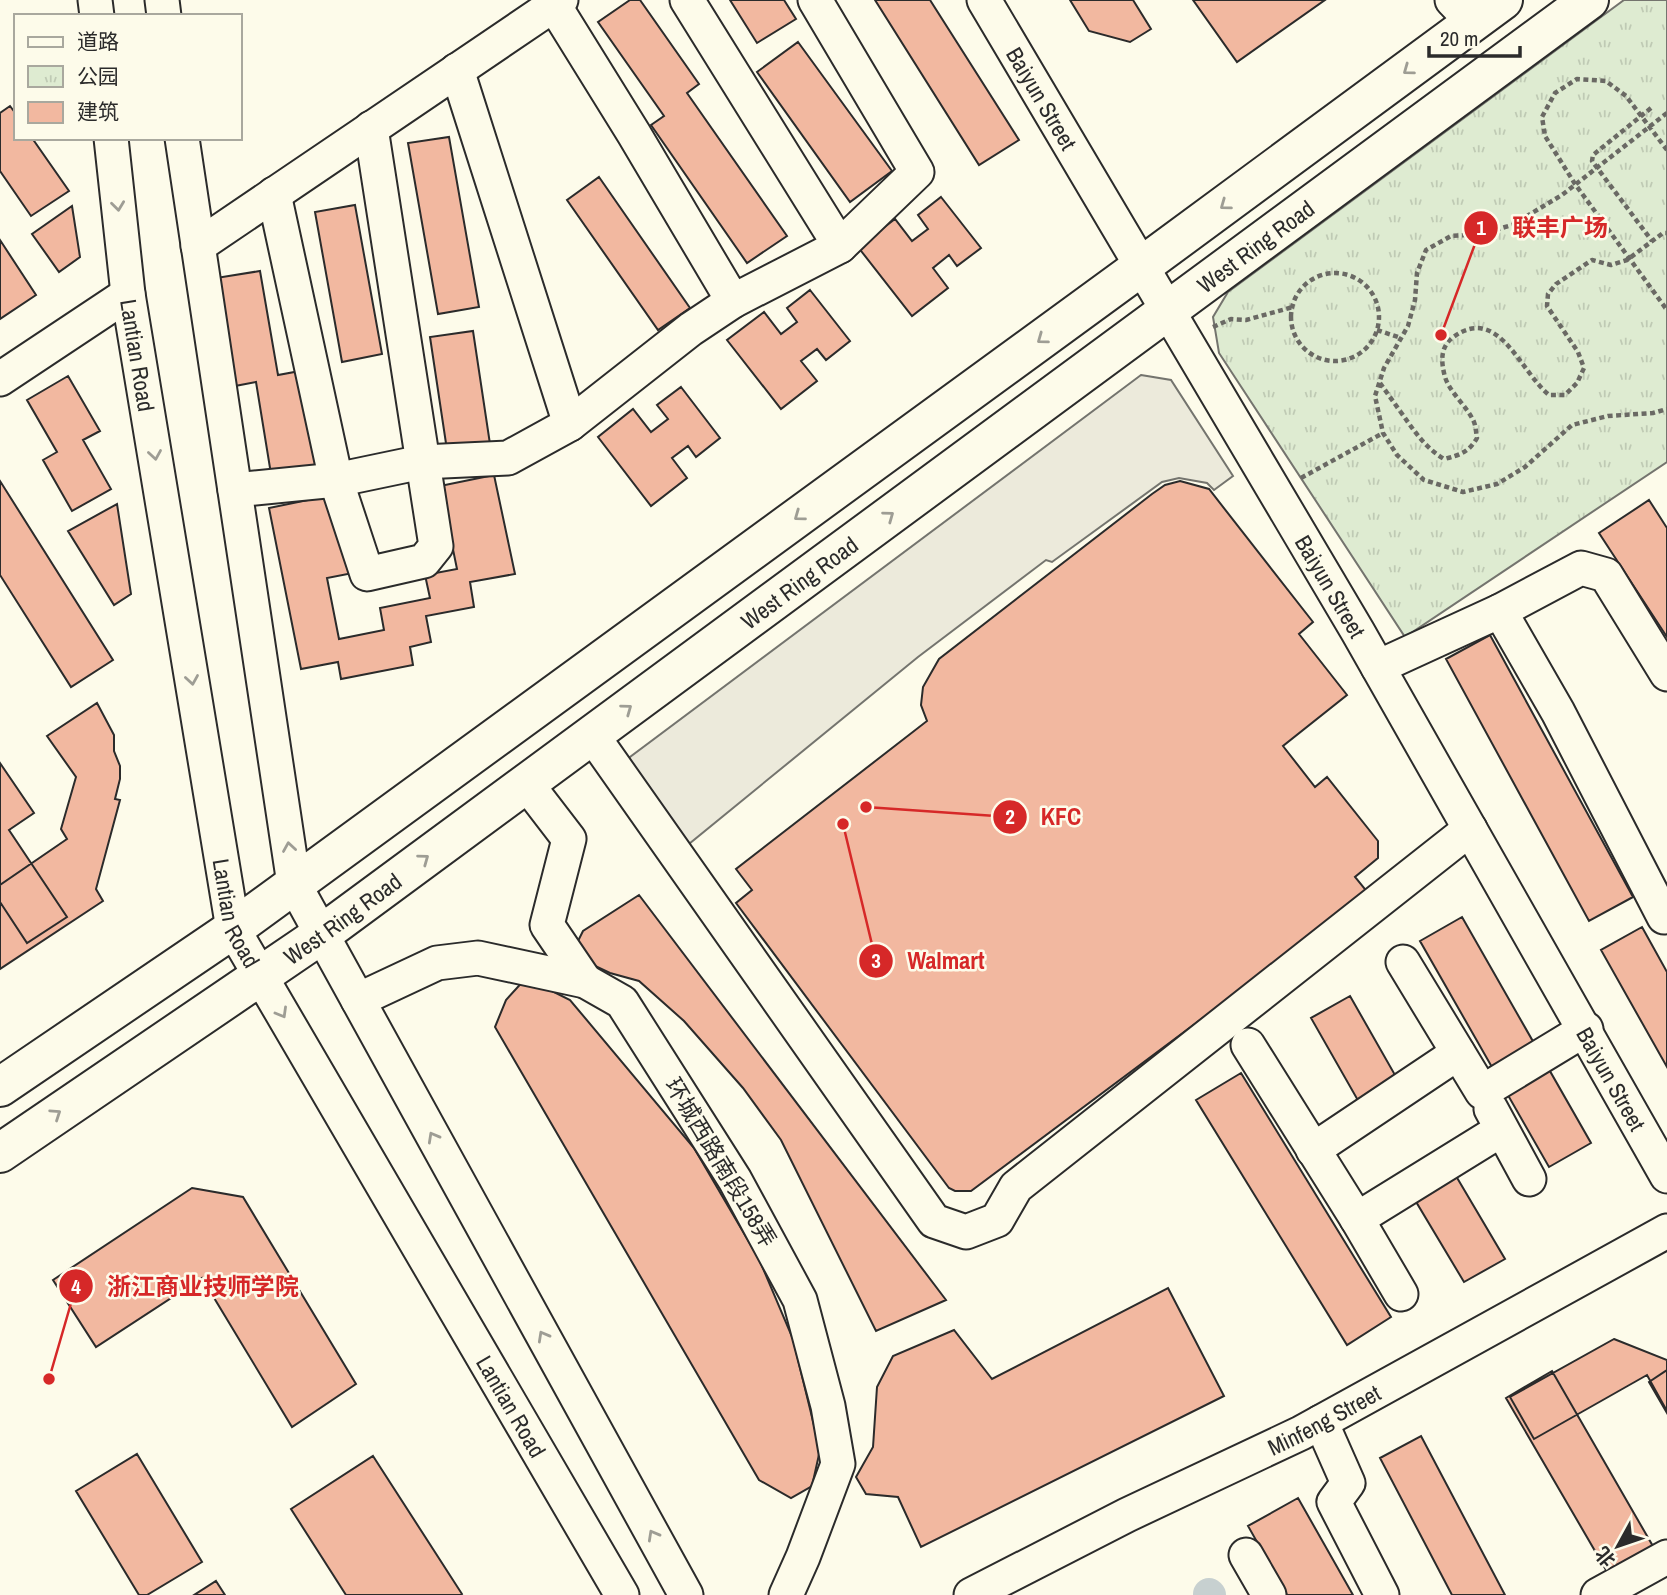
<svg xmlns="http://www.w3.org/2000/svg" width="1667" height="1595" font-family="'Archivo Narrow','Noto Sans SC',sans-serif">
<defs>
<pattern id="park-tufts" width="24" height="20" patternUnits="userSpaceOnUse" patternTransform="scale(1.75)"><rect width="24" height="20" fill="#deebd1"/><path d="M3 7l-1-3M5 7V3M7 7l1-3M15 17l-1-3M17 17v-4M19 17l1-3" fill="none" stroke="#bfcab4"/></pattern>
</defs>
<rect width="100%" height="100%" fill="#fdfbea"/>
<!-- park -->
<path fill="url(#park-tufts)" stroke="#74746e" stroke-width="2" d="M1624 0H1667V462L1405 637 1219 353 1213 317 1228 292Z"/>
<!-- parking -->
<path fill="#eceadb" stroke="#74746e" stroke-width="2" d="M1141 375 1171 380 1233 476 1214 490 1207 483 1179 478 1162 482 1052 562 1046 560 918 657 684 848 622 763Z"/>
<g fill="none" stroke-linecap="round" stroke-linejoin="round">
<!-- canal -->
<path stroke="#c7d0d0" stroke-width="32" d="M1209 1594 1210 1595"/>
</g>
<!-- building -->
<path fill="#f2b8a0" stroke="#2b2b2b" stroke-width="2" d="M630 0H640L699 84 687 93 787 236 747 263 651 125 664 116 598 22Z
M730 0H784L796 19 757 43Z
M875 0H930L1019 140 979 165Z
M1070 0H1133L1151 29 1130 42 1089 31Z
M1193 0H1325L1237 62Z
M798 42 892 171 850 202 757 72Z
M10 106 16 114V138H32L69 191 31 216 0 171V113Z
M449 137 479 307 438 314 408 143Z
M599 177 690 308 658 330 567 200Z
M941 197 981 248 957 266 949 255 933 268 948 288 912 316 858 247 895 219 912 241 928 229 918 215Z
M355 205 382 354 342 362 315 212Z
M72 206 80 257 59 272 32 234Z
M0 240 36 295 0 319Z
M260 271 278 375 300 371 316 467 271 474 256 382 235 386 216 278Z
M810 290 850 341 826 360 817 349 801 361 817 381 781 409 727 340 764 312 781 334 797 322 787 308Z
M473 331 490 444 447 450 430 337Z
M68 376 100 431 83 440 111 489 72 511 43 460 57 452 27 400Z
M681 387 720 438 696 457 688 446 672 458 687 478 651 506 598 437 633 409 651 432 668 419 657 405Z
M494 475 515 574 470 582 474 607 426 616 431 642 410 647 413 665 341 679 338 662 301 669 269 508 337 494 353 573 327 578 339 639 384 630 380 608 430 598 425 575 457 569 440 486Z
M0 481 113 660 71 687 0 575Z
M1180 481 1209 489 1313 622 1299 634 1347 695 1283 746 1315 787 1327 777 1378 841V858L1355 877 1369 894 971 1191H955L949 1188 736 903 752 890 736 869 927 721 921 705 923 687 939 659 1152 494 1165 485Z
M1649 500 1667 528V637L1599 533Z
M117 504 131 594 114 605 68 531Z
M1490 635 1633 897 1589 921 1446 659Z
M97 703 114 735V751L120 766V779L115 799 120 800 96 889 103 901 0 969V885L67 839 61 829 76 777 47 736Z
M0 763 34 813 9 830 67 917 27 943 0 902Z
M639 895 946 1300 876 1331 781 1140 743 1088 684 1021 639 981 610 973 593 965 576 945 583 931Z
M1462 917 1591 1143 1549 1167 1420 941Z
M1642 927 1667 972V1067L1601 950Z
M526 978 570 1000 694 1148 759 1259 793 1339 820 1450 812 1486 791 1498 759 1480 495 1027 506 1000Z
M1350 996 1399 1082 1360 1104 1311 1018Z
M1241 1073 1391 1317 1347 1345 1196 1100Z
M1456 1176 1505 1259 1464 1282 1415 1200Z
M192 1188 243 1197 356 1384 292 1427 202 1278 96 1347 53 1280Z
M1168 1288 1224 1396 921 1547 898 1497 866 1494 856 1477 873 1447 877 1387 893 1356 954 1330 992 1379Z
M1614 1339 1667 1360V1411L1647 1375 1534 1439 1510 1397Z
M1667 1370V1413L1649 1382Z
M1552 1371 1654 1548 1609 1575 1506 1398Z
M1421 1436 1505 1595H1452L1380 1458Z
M137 1454 202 1562 147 1595H139L76 1491Z
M373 1456 462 1594 461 1595H346L291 1509Z
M1298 1498 1353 1595H1287L1248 1526Z
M216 1581 225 1595H194Z"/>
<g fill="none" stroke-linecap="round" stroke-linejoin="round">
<!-- minor casing -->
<g stroke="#2b2b2b" stroke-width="37">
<g id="minor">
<path d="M95 0 97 16"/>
<path d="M162 0 164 16"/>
<path d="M687 0 840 246"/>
<path id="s1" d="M984 0 1358 632 1667 1176"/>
<path d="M1452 0 1473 22"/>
<path d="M554 5 634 134 733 301"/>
<path id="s2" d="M111 138 128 294 233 929 622 1595"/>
<path d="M182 138 294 884 686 1595"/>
<path d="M274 194 336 480 367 574 424 561 436 546 371 128"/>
<path d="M198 246 561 0"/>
<path d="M0 379 128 294"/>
<path d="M570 424 691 329 733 301 840 246 917 172 815 0"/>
<path d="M235 490 336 480 422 462 508 458 570 424 457 70"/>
<path d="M1500 611 1581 568 1606 575 1667 674"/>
<path d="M1378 667 1500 611 1558 712 1664 917 1667 916"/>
<path d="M592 735 934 1221 966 1232 997 1220 1016 1187 1470 829"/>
<path d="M526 783 569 839 547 925 585 981"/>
<path d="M1403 962 1482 1092 1586 1029"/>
<path d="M358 1000 437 963 478 958 585 981 622 1002 735 1180 800 1300 828 1406 838 1464 803 1557 786 1595"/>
<path d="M1248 1045 1357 1219 1401 1294"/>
<path d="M1491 1109 1529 1179"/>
<path d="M1313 1150 1458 1053"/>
<path d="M1357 1219 1501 1130"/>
<path d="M1321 1422 1348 1483 1334 1502 1382 1595"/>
<path d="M1246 1555 1269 1595"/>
<path id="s3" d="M971 1595 1127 1515 1301 1433 1667 1231"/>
<path d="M1598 1595 1667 1557"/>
</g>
</g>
<!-- major casing -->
<g stroke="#2b2b2b" stroke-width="42">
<g id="major">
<path d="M0 1087 233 929 1142 266 1503 0"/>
<path id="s4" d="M0 1153 322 934 1589 0"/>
</g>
</g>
<!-- path -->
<path stroke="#6a6964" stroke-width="4.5" stroke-dasharray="5 3.5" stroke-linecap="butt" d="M1667 113 1562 195 1512 225 1481 234 1451 236 1426 250 1417 273 1415 300 1408 326 1384 368 1375 396 1383 433 1397 455 1424 480 1463 492 1497 484 1525 467 1572 425 1608 416 1653 413 1667 409
M1667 150 1626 96 1606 81 1577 79 1555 93 1542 117 1545 136 1575 184 1667 310
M1291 317a44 44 0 1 1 88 0a44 44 0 1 1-88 0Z
M1213 327 1231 319 1246 320 1293 307
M1377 330 1401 338
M1380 383 1400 411
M1301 478 1383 433"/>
<!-- minor -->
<use href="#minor" stroke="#fdfbea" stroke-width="33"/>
<!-- major -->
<use href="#major" stroke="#fdfbea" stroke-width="38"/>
<!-- path-bridge -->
<path stroke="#6a6964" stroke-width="4.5" stroke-dasharray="5 3.5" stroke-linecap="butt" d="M1651 108 1593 155 1592 161 1652 241
M1400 411C1413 429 1424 447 1444 459 1460 455 1469 452 1477 438 1476 433 1476 427 1474 422 1467 406 1450 393 1445 377 1441 362 1440 348 1452 338 1498 303 1519 370 1549 395H1565L1577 383 1584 368 1578 352 1547 306 1548 294 1556 284 1592 260 1611 265 1627 260 1663 233H1667"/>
</g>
<!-- one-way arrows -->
<defs><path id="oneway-chevron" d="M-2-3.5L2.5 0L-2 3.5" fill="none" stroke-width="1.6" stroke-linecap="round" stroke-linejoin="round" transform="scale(1.75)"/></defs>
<g stroke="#9e9d94">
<use href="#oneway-chevron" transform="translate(1408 70) rotate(144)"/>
<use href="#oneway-chevron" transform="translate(1225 205) rotate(144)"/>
<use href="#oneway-chevron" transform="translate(118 206) rotate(83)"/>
<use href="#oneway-chevron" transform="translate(1042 339) rotate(144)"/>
<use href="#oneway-chevron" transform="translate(155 455) rotate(81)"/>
<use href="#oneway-chevron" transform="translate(799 516) rotate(144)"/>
<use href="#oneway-chevron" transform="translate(889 516) rotate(-36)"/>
<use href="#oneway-chevron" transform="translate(192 680) rotate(81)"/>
<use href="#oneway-chevron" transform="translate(627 709) rotate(-36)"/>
<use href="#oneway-chevron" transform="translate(289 847) rotate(-99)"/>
<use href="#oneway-chevron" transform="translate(424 859) rotate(-36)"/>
<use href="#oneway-chevron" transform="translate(282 1013) rotate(60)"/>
<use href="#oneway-chevron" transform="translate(56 1114) rotate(-34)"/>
<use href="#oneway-chevron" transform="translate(433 1137) rotate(-119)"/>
<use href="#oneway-chevron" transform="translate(543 1336) rotate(-119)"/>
<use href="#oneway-chevron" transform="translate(653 1535) rotate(-119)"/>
</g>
<g text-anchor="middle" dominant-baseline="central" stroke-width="5" stroke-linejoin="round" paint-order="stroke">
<!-- street labels -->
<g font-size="23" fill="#2b2b2b" stroke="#fdfbea">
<text stroke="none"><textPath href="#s1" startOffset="114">Baiyun Street</textPath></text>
<text stroke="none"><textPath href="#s4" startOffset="1549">West Ring Road</textPath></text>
<text stroke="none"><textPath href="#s2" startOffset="219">Lantian Road</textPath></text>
<text stroke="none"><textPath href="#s4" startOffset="982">West Ring Road</textPath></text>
<text stroke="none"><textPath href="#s1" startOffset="681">Baiyun Street</textPath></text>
<text stroke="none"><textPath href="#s2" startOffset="786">Lantian Road</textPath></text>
<text stroke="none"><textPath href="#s4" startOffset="415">West Ring Road</textPath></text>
<text stroke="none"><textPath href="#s1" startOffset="1248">Baiyun Street</textPath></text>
<text transform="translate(721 1162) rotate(59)">环城西路南段158弄</text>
<text stroke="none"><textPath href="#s2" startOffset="1353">Lantian Road</textPath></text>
<text stroke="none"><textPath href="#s3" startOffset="394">Minfeng Street</textPath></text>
</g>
</g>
<!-- callouts -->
<path fill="none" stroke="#d62828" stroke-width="2.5" d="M1441 335L1481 228M866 807L1010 817M843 824L876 961M49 1379L76 1286"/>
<g fill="#d62828" stroke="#fdfbea" stroke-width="2.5">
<circle cx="1441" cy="335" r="7"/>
<circle cx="866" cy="807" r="7"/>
<circle cx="843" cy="824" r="7"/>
<circle cx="49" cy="1379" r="7"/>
<circle cx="1481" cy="228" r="18"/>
<circle cx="1010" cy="817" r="18"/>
<circle cx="876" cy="961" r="18"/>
<circle cx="76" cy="1286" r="18"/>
</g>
<g font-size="21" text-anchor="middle" font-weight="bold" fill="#fff">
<text x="1481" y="235">1</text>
<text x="1010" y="824">2</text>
<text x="876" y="968">3</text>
<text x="76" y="1294">4</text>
</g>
<g font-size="24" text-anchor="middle" font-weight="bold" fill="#d62828" stroke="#fdfbea" stroke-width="5" stroke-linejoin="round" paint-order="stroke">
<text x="1560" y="236">联丰广场</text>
<text x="1061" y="825">KFC</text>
<text x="946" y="969">Walmart</text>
<text x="203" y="1295">浙江商业技师学院</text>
</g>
<!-- legend -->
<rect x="14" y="14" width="228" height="126" fill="#fdfbea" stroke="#a9a89e" stroke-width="2"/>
<rect x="28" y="37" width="35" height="10" fill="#fdfbea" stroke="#a9a89e" stroke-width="2"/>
<text x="77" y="49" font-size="21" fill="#2b2b2b">道路</text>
<rect x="28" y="66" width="35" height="21" fill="url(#park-tufts)" stroke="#a9a89e" stroke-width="2"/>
<text x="77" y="84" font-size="21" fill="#2b2b2b">公园</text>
<rect x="28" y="102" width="35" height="21" fill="#f2b8a0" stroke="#a9a89e" stroke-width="2"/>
<text x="77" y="119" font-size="21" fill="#2b2b2b">建筑</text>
<!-- north arrow -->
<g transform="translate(1618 1546) rotate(230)" stroke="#fdfbea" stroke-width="5" paint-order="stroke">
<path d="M0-5L12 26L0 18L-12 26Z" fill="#2b2b2b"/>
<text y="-10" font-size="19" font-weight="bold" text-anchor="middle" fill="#2b2b2b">北</text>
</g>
<!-- scale -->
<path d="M1429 46v10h91v-10" fill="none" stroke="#2b2b2b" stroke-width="3.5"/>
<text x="1440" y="46" font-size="21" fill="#2b2b2b" stroke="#fdfbea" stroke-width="5" paint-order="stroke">20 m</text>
</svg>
